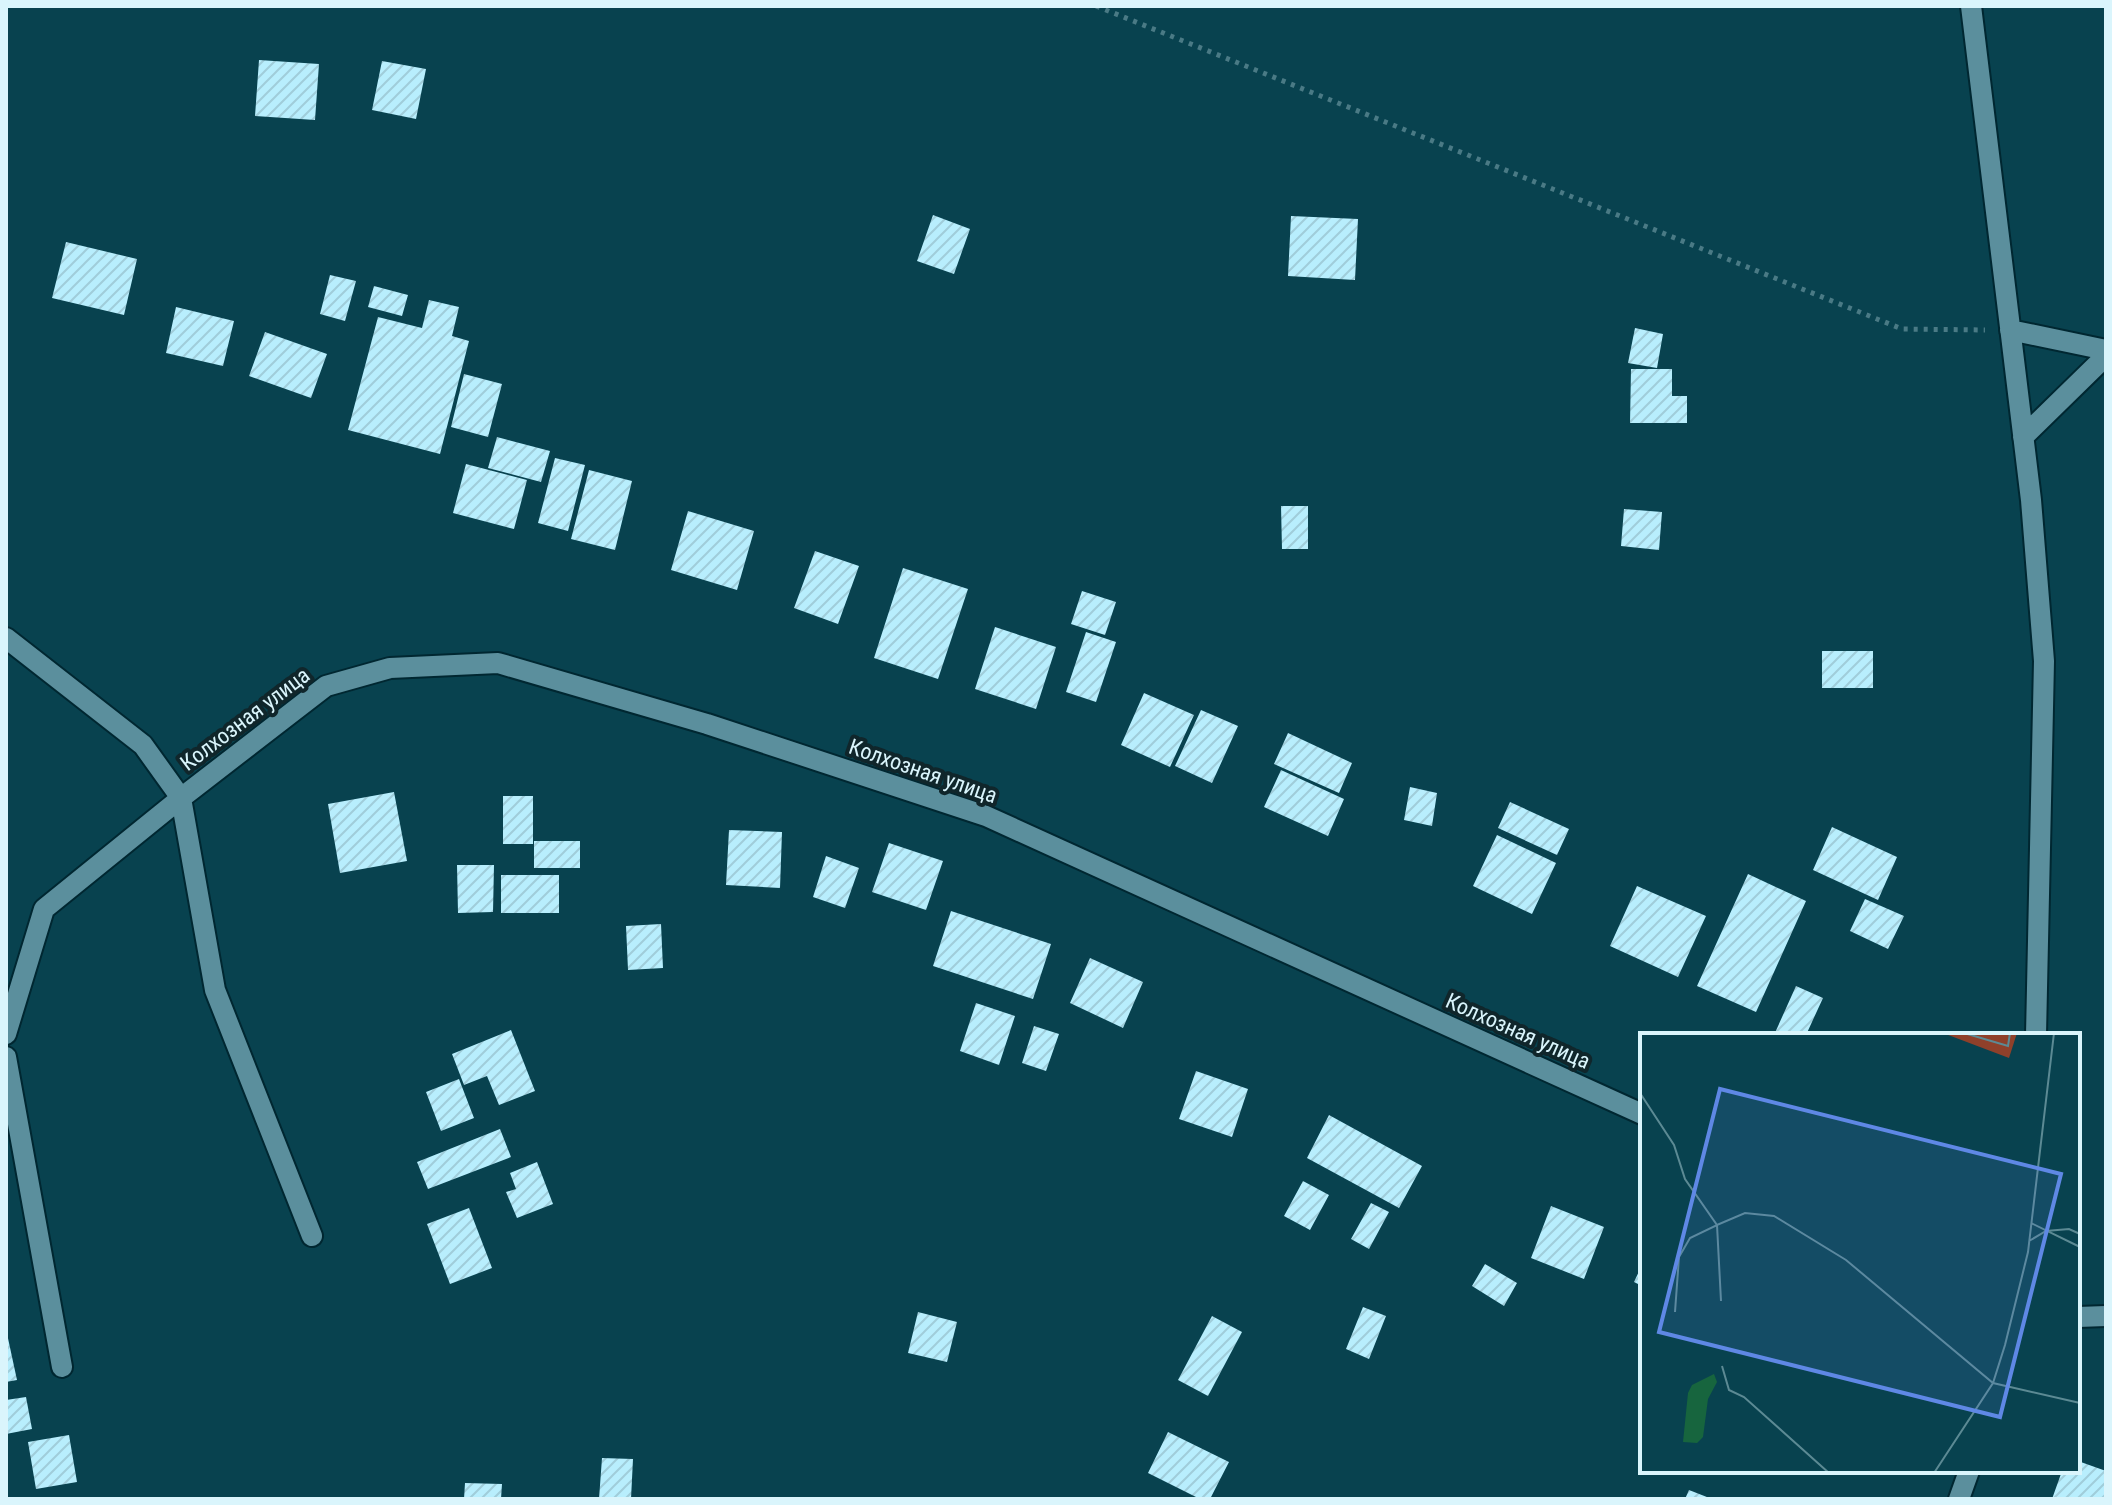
<svg xmlns="http://www.w3.org/2000/svg" width="2112" height="1505" font-family="'Roboto Condensed',sans-serif">
<defs>
<pattern id="building-hatch" width="6" height="6" patternUnits="userSpaceOnUse" patternTransform="scale(2)"><rect width="6" height="6" fill="#b8eefd"/><path d="M-1 1l2-2M0 6l6-6M5 7l2-2" fill="none" stroke="#a0cdda"/></pattern>
</defs>
<rect width="100%" height="100%" fill="#08424f"/>
<!-- building -->
<path fill="url(#building-hatch)" d="M259 60 319 64 315 120 255 116Z
M382 61 426 69 416 119 372 110Z
M933 215 970 229 954 274 917 261Z
M1291 216 1358 219 1355 280 1288 276Z
M66 242 137 259 124 315 52 298Z
M330 275 356 281 345 321 320 314Z
M374 286 408 295 402 316 368 307Z
M429 300 459 307 452 336 469 341 440 454 348 430 378 317 422 328Z
M176 307 234 321 223 366 166 353Z
M1635 328 1663 334 1657 368 1628 363Z
M265 332 327 354 311 398 249 376Z
M1631 369H1672V396H1687V423H1630Z
M464 374 502 384 488 437 451 427Z
M497 437 550 451 541 482 488 468Z
M555 458 585 465 568 531 538 523Z
M466 464 527 480 514 529 453 513Z
M589 470 632 481 615 550 571 539Z
M1281 506H1308V549H1282Z
M1624 509 1662 512 1659 550 1621 546Z
M688 511 754 531 737 590 671 570Z
M815 551 859 566 838 624 794 608Z
M903 568 968 589 938 679 874 658Z
M1082 591 1116 602 1105 635 1071 624Z
M995 627 1056 647 1036 709 975 689Z
M1086 632 1116 642 1096 702 1066 692Z
M1822 651H1873V688H1822Z
M1144 693 1194 715 1170 767 1121 745Z
M1201 710 1238 726 1212 783 1175 766Z
M1288 733 1352 763 1339 793 1274 764Z
M1281 770 1344 799 1328 836 1264 807Z
M1410 787 1437 793 1432 826 1404 820Z
M394 792 407 861 340 873 328 804Z
M503 796H533V844H503Z
M1510 802 1569 829 1557 855 1498 828Z
M1832 827 1897 857 1878 900 1813 870Z
M729 830 782 832 780 888 726 885Z
M1497 835 1556 863 1532 914 1473 886Z
M534 841H580V868H534Z
M889 843 943 861 926 910 872 892Z
M826 856 859 868 845 908 813 897Z
M457 865H494L493 912 458 913Z
M1748 874 1806 901 1756 1012 1697 986Z
M501 875H559V913H501Z
M1637 886 1706 916 1678 977 1610 946Z
M1865 899 1904 916 1888 949 1850 931Z
M951 911 1051 944 1033 999 933 966Z
M661 924 663 968 628 970 626 926Z
M1090 958 1143 982 1123 1028 1070 1003Z
M1796 986 1823 998 1806 1035H1774Z
M976 1003 1015 1016 999 1065 960 1051Z
M1034 1026 1059 1034 1046 1071 1022 1063Z
M511 1030 535 1091 499 1105 487 1076 464 1085 452 1054Z
M1196 1071 1248 1089 1232 1137 1179 1119Z
M459 1079 474 1118 441 1131 426 1092Z
M1329 1115 1422 1166 1399 1208 1307 1158Z
M500 1129 511 1157 428 1189 417 1162Z
M537 1162 553 1204 517 1218 506 1192 516 1189 510 1173Z
M1303 1181 1329 1195 1310 1230 1284 1216Z
M1371 1203 1389 1212 1369 1249 1351 1239Z
M1551 1206 1604 1227 1584 1279 1531 1258Z
M469 1208 492 1268 450 1284 427 1224Z
M1485 1264 1517 1283 1504 1306 1472 1286Z
M1642 1265V1286L1634 1282Z
M1363 1307 1386 1316 1369 1359 1346 1349Z
M918 1312 957 1322 947 1362 908 1353Z
M1212 1316 1242 1332 1208 1396 1178 1380Z
M6 1329 17 1380 6 1382Z
M26 1397 32 1429 6 1434V1400Z
M1168 1432 1229 1462 1210 1499H1200L1148 1473Z
M69 1435 77 1482 36 1489 28 1442Z
M602 1458 633 1459 631 1499H599Z
M2078 1461 2106 1471V1499H2052L2062 1471H2078Z
M465 1483 502 1484 501 1499H464Z
M1689 1490 1712 1499H1685Z"/>
<g fill="none" stroke-linecap="round" stroke-linejoin="round">
<!-- minor casing -->
<g stroke="#002731" stroke-width="24">
<path id="minor" d="M1971 6 2031 500 2044 661 2036 1035
M2010 330 2106 350
M2023 437 2106 356
M6 638 143 745 181 798 326 686 390 668 498 663 707 724 986 816 1642 1114
M6 1034 44 909 181 798 215 990 312 1236
M6 1057 62 1367
M2078 1317 2106 1316
M1959 1499 1969 1471"/>
</g>
<!-- path -->
<path stroke="#4a7a85" stroke-width="5" stroke-dasharray="4 6" stroke-linecap="butt" d="M1096 6 1902 329 1985 330"/>
<!-- minor -->
<use href="#minor" stroke="#5b8f9d" stroke-width="20"/>
</g>
<g text-anchor="middle" dominant-baseline="central" stroke-width="8" stroke-linejoin="round" paint-order="stroke">
<!-- street labels -->
<g font-size="22" fill="#daf5fc" stroke="#10262b">
<text transform="translate(245 719) rotate(-37)">Колхозная улица</text>
<text transform="translate(923 771) rotate(19)">Колхозная улица</text>
<text transform="translate(1518 1031) rotate(24)">Колхозная улица</text>
</g>
</g>
<!-- overview -->
<g transform="translate(1640 1033)">
<rect width="440" height="440" fill="#08424f"/>
<path d="M303 0H377L369 25Z" fill="#8f402a"/>
<path d="M74 341 77 349 68 366 63 404 57 410 43 409 48 360 52 352Z" fill="#17653e"/>
<path fill="none" stroke="#5c8a94" stroke-width="2" d="M324 0 368 13 370 0M0 60 34 112 45 146 77 192 105 180 134 183 206 227 353 350 440 370M391 190 440 214M389 208 406 198 429 196 440 201M35 279 39 224 50 205 77 192 81 268M82 333 89 357 104 364 189 440M294 440 353 350 365 312 388 219 414 0"/>
<path fill="#5f88e5" fill-opacity="0.15" stroke="#5f88e5" stroke-width="4" d="M80 56 421 141 360 384 19 299Z"/>
<rect width="440" height="440" fill="none" stroke="#daf5fc" stroke-width="4"/>
</g>
<!-- border -->
<rect width="2112" height="1505" fill="none" stroke="#daf5fc" stroke-width="16"/>
</svg>
